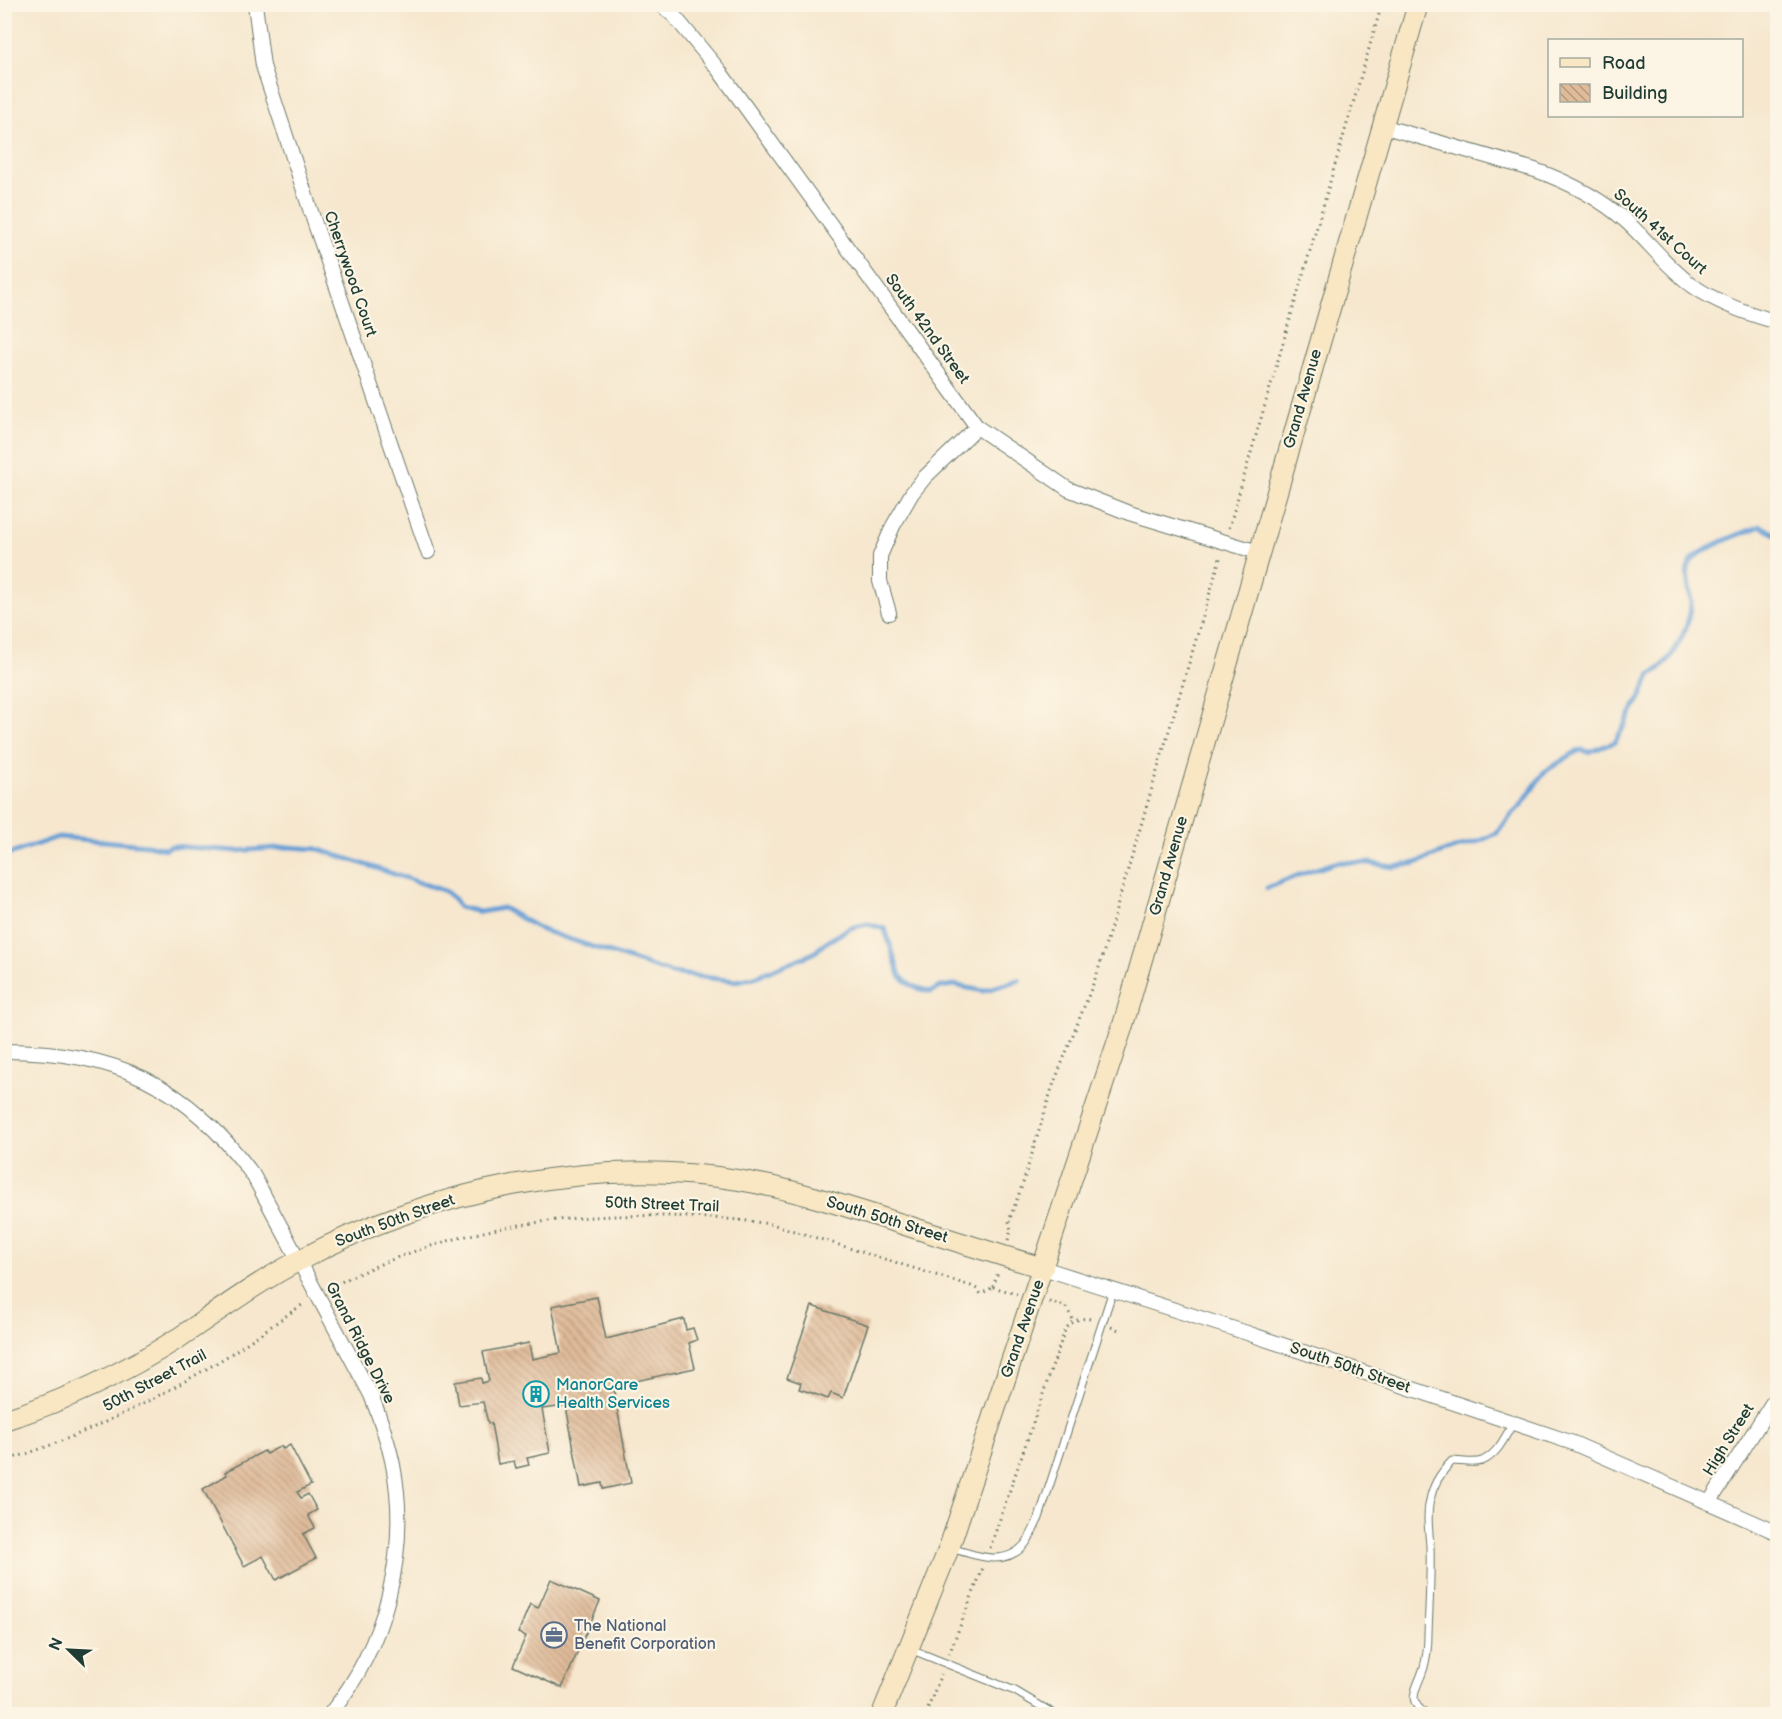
<svg xmlns="http://www.w3.org/2000/svg" width="1782" height="1719" font-family="'Balsamiq Sans',sans-serif">
<defs>
<pattern id="building-back-hatch" width="6" height="6" patternUnits="userSpaceOnUse" patternTransform="scale(1.5)"><rect width="6" height="6" fill="#e0bb9a"/><path d="M-1 5l2 2M0 0l6 6M5-1l2 2" fill="none" stroke="#b5997e"/></pattern>
</defs>
<rect width="100%" height="100%" fill="#fcf5e5"/>
<filter id="ink" filterUnits="userSpaceOnUse"><feTurbulence type="fractalNoise" baseFrequency=".0167" numOctaves="2"/><feDisplacementMap in="SourceGraphic" scale="12" xChannelSelector="R" yChannelSelector="G"/><feConvolveMatrix kernelMatrix="1 2 1 2 8 2 1 2 1" color-interpolation-filters="sRGB"/></filter>
<filter id="wash" filterUnits="userSpaceOnUse"><feTurbulence type="fractalNoise" baseFrequency=".008" numOctaves="4" result="noise"/><feDisplacementMap in="SourceGraphic" scale="24" xChannelSelector="R" yChannelSelector="G"/><feGaussianBlur stdDeviation="1.35" result="paint"/><feColorMatrix in="noise" values="0 0 0 0 0 0 0 0 0 0 0 0 0 0 0 0 0 1.4 0 .05"/><feComposite in="paint" operator="in"/></filter>
<g filter="url(#wash)">
<rect width="100%" height="100%" fill="#f6e7ce"/>
<g fill="none" stroke-linecap="round" stroke-linejoin="round">
<!-- stream -->
<path stroke="#669fd5" stroke-width="5" d="M1778 575 1775 581 1778 588
M4 856 58 837 147 845 165 849 172 846 237 851 289 847 318 849 445 891 453 898 459 907 480 912 503 908 542 930 671 973 735 981 752 978 814 953 825 943 850 928 868 924 885 929 900 976 911 985 918 988 931 992 941 987 954 985 983 991 1019 980
M1267 888 1304 873 1338 862 1369 863 1394 867 1416 863 1446 851 1480 841 1497 833 1512 814 1522 804 1544 772 1574 753 1581 750 1589 752 1615 742 1641 696 1651 674C1671 666 1691 624 1691 603 1691 591 1683 573 1691 562 1701 547 1744 533 1761 526L1778 536"/>
</g>
<g id="blocks">
<!-- building -->
<path fill="url(#building-back-hatch)" d="M597 1297 606 1339 684 1319 686 1330 693 1328 697 1340 689 1343 695 1368 613 1386 631 1483 603 1489 602 1483 581 1487 566 1406 542 1409 550 1453 527 1458 529 1465 516 1468 514 1461 498 1464 491 1423H488L483 1402 459 1405 455 1382 481 1378 482 1383 489 1381 483 1352 529 1343 532 1359 561 1353 552 1306Z
M812 1306 868 1325 843 1398 831 1393 828 1399 812 1393 799 1389 801 1383 787 1378Z
M290 1445 311 1485 297 1492 301 1498 308 1494 317 1510 308 1515 315 1528 303 1534 316 1558 276 1580 263 1556 244 1566 203 1489 227 1475 225 1472 264 1451 266 1454 281 1446 283 1449Z
M551 1579 600 1601 562 1688 513 1666 526 1636 518 1633 530 1604 538 1608Z"/>
</g>
</g>
<g filter="url(#ink)">
<use href="#blocks" fill-opacity="0" stroke="#6a786a" stroke-width="1.5"/>
<g fill="none" stroke-linecap="round" stroke-linejoin="round">
<!-- service casing -->
<g stroke="#6a786a" stroke-width="9">
<path id="service" d="M951 1548C977 1556 1006 1568 1026 1543 1031 1536 1035 1526 1039 1518L1113 1290
M910 1649 1015 1691 1054 1714
M1427 1714C1403 1701 1419 1686 1424 1667 1427 1656 1428 1646 1428 1634 1429 1605 1431 1575 1430 1546 1429 1531 1426 1515 1430 1500 1433 1484 1441 1472 1452 1461 1461 1461 1474 1464 1482 1461 1498 1454 1505 1437 1513 1423"/>
</g>
<!-- minor casing -->
<g stroke="#6a786a" stroke-width="16">
<path id="minor" d="M255 4 263 66 314 221 428 552
M661 4 675 17 718 69 977 427 1068 489 1129 513 1258 552
M1382 126 1535 170C1569 182 1600 198 1627 222 1650 243 1668 268 1693 286 1719 304 1748 314 1778 322
M889 613 880 581V556L893 526 912 493 925 477 977 427
M4 1051C116 1051 187 1085 253 1175L371 1395C380 1418 388 1440 393 1465 410 1552 385 1646 330 1714
M1043 1268 1244 1332 1573 1443 1778 1533
M1709 1503 1778 1394"/>
</g>
<!-- secondary casing -->
<g stroke="#6a786a" stroke-width="22">
<path id="secondary" d="M4 1420C65 1401 127 1371 180 1337 220 1310 259 1281 302 1259 431 1190 593 1156 738 1180 794 1189 851 1208 905 1225 951 1240 997 1254 1043 1268
M882 1714 949 1548 1123 1025 1418 4"/>
</g>
<!-- path -->
<path stroke="#6a786a" stroke-width="3" stroke-dasharray="1.5 4.5" stroke-linecap="butt" d="M1229 528 1382 4
M1008 1240 1011 1230 1009 1221 1023 1183 1052 1088 1097 974 1221 555
M331 1287C443 1229 564 1210 689 1217 718 1218 747 1220 775 1225L971 1286 977 1289 981 1294 993 1287
M993 1287 998 1272
M993 1287 1017 1294
M1049 1302 1065 1306 1074 1321
M1111 1327 1122 1331
M4 1461C73 1440 139 1408 201 1372 237 1352 270 1326 305 1303
M990 1548 1065 1330C1072 1321 1080 1317 1091 1319
M949 1654 983 1568
M926 1714 941 1674"/>
<!-- service -->
<use href="#service" stroke="#fff" stroke-width="7"/>
<!-- minor -->
<use href="#minor" stroke="#fff" stroke-width="14"/>
<!-- secondary -->
<use href="#secondary" stroke="#f9e7c3" stroke-width="20"/>
</g>
</g>
<!-- icons -->
<defs>
<g id="building-ring" transform="scale(1.35)"><circle r="9.5" fill="#fcf5e5" stroke="#0f9aa8" stroke-width="1.5"/><path d="M-4-6H4V6H1V3H-1V6H-4ZM-2.5-4.3h1.7v1.8h-1.7ZM.8-4.3h1.7v1.8H.8ZM-2.5-1h1.7V.8h-1.7ZM.8-1h1.7V.8H.8Z" fill="#0f9aa8"/></g>
<g id="office-ring" transform="scale(1.35)"><circle r="9.5" fill="#fcf5e5" stroke="#5c6f8a" stroke-width="1.5"/><path d="M-6-3h4V-5.5h4V-3h4V5H-6ZM-1-4.5V-3h2v-1.5ZM-6 0V1H6V0Z" fill="#5c6f8a"/></g>
</defs>
<g fill-rule="evenodd">
<use href="#building-ring" x="536" y="1394"/>
<use href="#office-ring" x="554" y="1635"/>
</g>
<g text-anchor="middle" dominant-baseline="central" stroke-width="4.5" stroke-linejoin="round" paint-order="stroke">
<!-- street labels -->
<g font-size="16" fill="#1f3d34" stroke="#fcf5e5">
<text transform="translate(1660 232) rotate(42)">South 41st Court</text>
<text transform="translate(350 274) rotate(71)">Cherrywood Court</text>
<text transform="translate(927 329) rotate(54)">South 42nd Street</text>
<text transform="translate(1303 399) rotate(-74)">Grand Avenue</text>
<text transform="translate(1169 866) rotate(-74)">Grand Avenue</text>
<text transform="translate(662 1205) rotate(2)">50th Street Trail</text>
<text transform="translate(887 1220) rotate(17)">South 50th Street</text>
<text transform="translate(395 1221) rotate(-20)">South 50th Street</text>
<text transform="translate(1023 1329) rotate(-71)">Grand Avenue</text>
<text transform="translate(360 1343) rotate(63)">Grand Ridge Drive</text>
<text transform="translate(1350 1368) rotate(19)">South 50th Street</text>
<text transform="translate(155 1381) rotate(-28)">50th Street Trail</text>
<text transform="translate(1729 1440) rotate(-58)">High Street</text>
</g>
<!-- culture labels -->
<g font-size="16" fill="#0d838f" stroke="#fcf5e5" text-anchor="start">
<text x="556" y="1385">ManorCare<tspan x="556" dy="18">Health Services</tspan></text>
</g>
<!-- service labels -->
<g font-size="16" fill="#4e5e75" stroke="#fcf5e5" text-anchor="start">
<text x="574" y="1626">The National<tspan x="574" dy="18">Benefit Corporation</tspan></text>
</g>
</g>
<!-- margin -->
<rect width="1782" height="1719" fill="none" stroke="#fcf5e5" stroke-width="24"/>
<!-- legend -->
<rect x="1548" y="39" width="195" height="78" fill="#fcf5e5" stroke="#a4ab9e" stroke-width="1.5"/>
<rect x="1560" y="58" width="30" height="9" fill="#f9e7c3" stroke="#a4ab9e" stroke-width="1.5"/>
<text x="1602" y="69" font-size="18" fill="#1f3d34">Road</text>
<rect x="1560" y="84" width="30" height="18" fill="url(#building-back-hatch)" stroke="#a4ab9e" stroke-width="1.5"/>
<text x="1602" y="99" font-size="18" fill="#1f3d34">Building</text>
<!-- north arrow -->
<g transform="translate(69 1650) rotate(294)" stroke="#fcf5e5" stroke-width="4.5" paint-order="stroke">
<path d="M0-4.5L10 22L0 15L-10 22Z" fill="#1f3d34"/>
<text y="-9" font-size="16" font-weight="bold" text-anchor="middle" fill="#1f3d34">N</text>
</g>
</svg>
